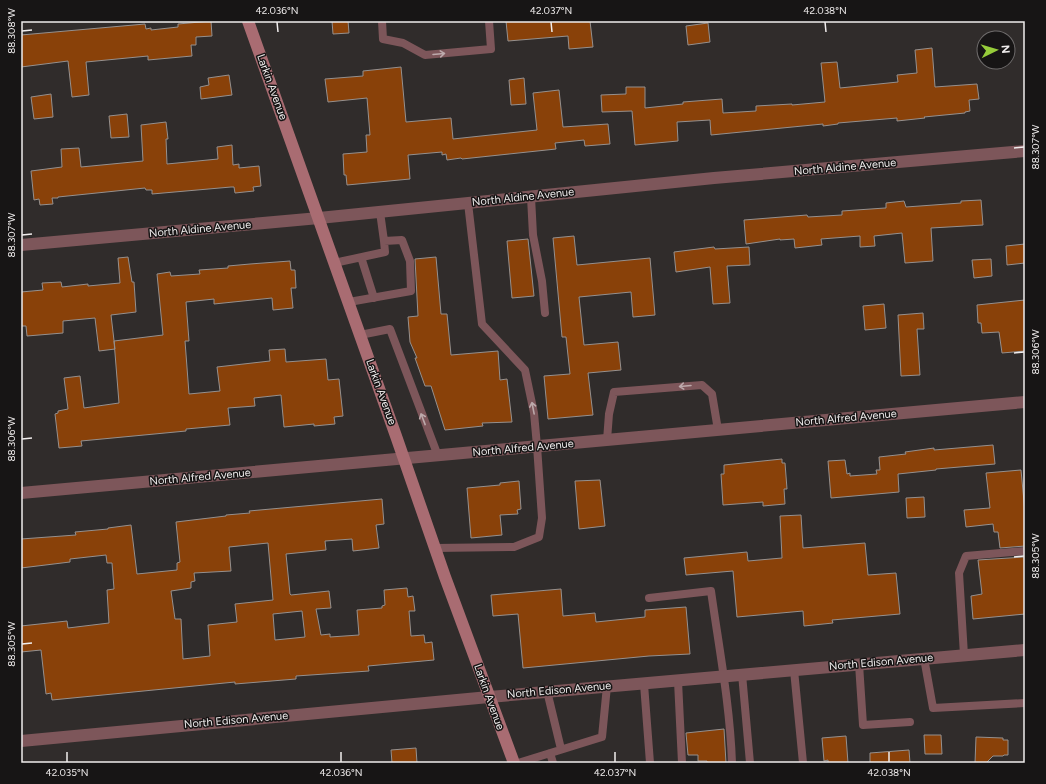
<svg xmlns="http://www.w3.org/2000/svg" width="1046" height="784" font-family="Figtree,sans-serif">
<rect width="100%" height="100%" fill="#302c2b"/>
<!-- building -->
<path fill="#894109" stroke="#95908e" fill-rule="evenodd" d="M211 21 212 36 196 37V45H191L192 56 148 60V56L86 62 89 95 72 97 68 61 21 67V35L145 24 146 29 151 28V30L178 27V24Z
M332 21H348L349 33 333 34Z
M506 21H590L593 47 569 49 568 36 508 41Z
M708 23 710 42 688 45 686 26Z
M932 48 935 87 977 84 979 99 969 100 970 111 965 112V113L924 117 925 118 897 121V118L838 123V124L823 126V124L711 135 710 120 677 122 678 141 635 145 632 111 602 112 601 95 626 94V87H645V108L683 104V102L722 99 723 113 756 111V106L792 104V105L825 102 821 63 837 62 840 88 898 82 897 75 917 73 915 50Z
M401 67 406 122 451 118 453 139 537 130 533 93 559 90 563 127 608 124 610 144 585 146 584 140 555 143 556 149 462 159 461 158 447 160 446 154 442 155V152L408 155 410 179 347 185 346 175H344L343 154 367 152 366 135H370L367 98 328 102 325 79 363 76V71Z
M229 75 232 95 201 99 200 87 209 85 208 78Z
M524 78 526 104 511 105 509 80Z
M51 94 53 117 34 119 31 97Z
M127 114 129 137 111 138 109 116Z
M166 122 168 139H166L167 164 218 159 217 147 232 145 233 165 239 164V168L259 166 261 186 253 187 254 191 235 193 234 187H231L152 194V190H146L145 188 58 197V198H52L53 204 40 205 39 199 34 200 31 171 62 167 61 149 79 148 81 167 143 161 141 125Z
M981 200 983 225 931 228 933 261 905 263 902 233 874 236 875 246 860 247V236L821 239 822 245 795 248 794 239 780 240V239L746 244 744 220 807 215 808 217 842 215V211L885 208H886V203L904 201 906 207 961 203V201Z
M574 236 577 265 650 258 655 315 633 317 631 292 579 297 584 345 618 342 621 370 588 373 593 415 548 419 544 376 570 374 566 337H562L553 238Z
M528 239 534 296 512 298 507 241Z
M1025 244V263L1007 265 1006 246Z
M714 247 715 249 749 247 750 265 727 266 730 303 713 304 710 267 676 272 674 252Z
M128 257 132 282H134L136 312 111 315 115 349 99 351 95 318 63 321V333L27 336 26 326H21V292L43 290 42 283 61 282 62 287 88 284V286L120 283 118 258Z
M436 257 441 314H447L451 355 498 351 500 380 507 379 512 422 482 423 483 426 445 430 431 386H425L415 358H417L410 342 408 317 418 316 415 259Z
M991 259 992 276 974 278 972 260Z
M290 261 291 270H295L296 288H291L293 308 273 310 272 298 214 304V299L186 302 189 341H185L189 394 220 391 217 367 270 361 269 350 285 349 286 362 326 359 328 380 339 379 343 416 334 417 335 424 314 426V424L284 427 281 395 254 398 255 406 228 408 230 425 186 429V431L81 441 82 446 59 448 55 414 58 413V411L68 409 64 378 80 376 84 408 119 403 114 341 163 335 157 274 170 272 171 276 200 274 199 270 228 268V266L250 264Z
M1025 300V351L1002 353 999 332 982 333 981 323H978L977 305Z
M884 304 886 328 865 330 863 306Z
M923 313 924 329H917L920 375 901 376 898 315Z
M993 445 995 464 936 469V470L898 474 899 492 831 498 828 461 845 460 847 474 850 473V476L877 474 876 470H880L879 457 906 454 905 452 934 448V450Z
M782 459V463H785L787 489H784L785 504 763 506V502L723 505 721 474H724V465Z
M1021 470 1025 512V546L1000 548 998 532H994L993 524 966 527 964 510 990 508 986 473Z
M600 480 605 526 579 529 575 481Z
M519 481 521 509 517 510 518 514 500 515 502 535 471 538 467 488 500 485V483Z
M924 497 925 517 907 518 906 498Z
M382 499 384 524 376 525 379 548 353 551 352 539 325 541 326 550 286 554 290 594 291 595 329 591 331 608 316 609 321 635 330 634V637L359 635 357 610 382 608V606L385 605 384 590 407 588 408 597 413 596 415 611H409L411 636 424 635 425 643 432 642 434 660 368 666 369 671 296 676V679L235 684V682L52 700 51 693 46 694 41 650 21 652V626L67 621 68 628 109 623 107 590 114 589 112 563H107L106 555 70 559V562L21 568V539L76 535 75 532 108 529V528L131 525 137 574 177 570V563L180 562 176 522 226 516V515L250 513 249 511ZM268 543 273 600 235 604 237 622 208 625 210 656 183 659 181 619H175L171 591 191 588V582L195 581 194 573 231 571 229 547ZM302 611 305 637 275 640 273 614Z
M801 515 803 548 865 543 868 575 896 573 900 614 832 620 833 623 804 626 803 611 737 617 733 571 686 575 684 558 747 552 748 561 782 558 780 516Z
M1025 557V614L973 619 971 596 982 594 978 560Z
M561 589 563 616 595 613 596 622 645 617V610L686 607 690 654 649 656 523 668 518 614 493 616 491 595Z
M724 729 726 763H707V761H698V755H688L686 733Z
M924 735H941L942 754H925Z
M846 736 848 763H828V760L824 761 822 738Z
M976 737 1003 738V740H1008V755H1004L1003 756H993L986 763H975Z
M416 748 417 763H392L391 750Z
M909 750 910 763H870V753Z"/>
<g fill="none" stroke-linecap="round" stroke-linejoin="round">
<!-- lane -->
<path stroke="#7d565a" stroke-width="8" d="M382 21 383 39 403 43 425 55 491 49 489 21
M531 197 533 235 542 281 545 313
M361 257 374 298
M334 263 385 252 384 241
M349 302 411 291 410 261 402 240 384 241 380 212
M360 335 390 329 438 456
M607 440 609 414 614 392 702 385 712 394 718 430
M435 548 514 547 539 537 542 518 537 446 534 413 525 370 482 324 468 203
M649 598 711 591C719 648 730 705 732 763
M964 655 959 573 966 556 1025 551
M924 658 933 708 1025 703
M859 664 863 725 910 722
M794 670 803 763
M742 674 750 763
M678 681 682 763
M644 684 650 763
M547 691 561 749
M550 753 553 763
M518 763 602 737 607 686"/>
<!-- street -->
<path stroke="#7d565a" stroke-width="12" d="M21 245 319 218 714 178 1025 151
M21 493 1025 402
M21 741 489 697 1025 650"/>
<!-- secondary -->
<path stroke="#a96c72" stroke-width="12" d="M248 21 396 436 445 577 514 763"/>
</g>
<!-- one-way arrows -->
<defs><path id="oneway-shaft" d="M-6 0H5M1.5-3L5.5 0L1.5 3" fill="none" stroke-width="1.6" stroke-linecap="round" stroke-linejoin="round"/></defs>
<g stroke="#bca9ab">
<use href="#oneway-shaft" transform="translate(439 54) rotate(-5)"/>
<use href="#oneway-shaft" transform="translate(685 386) rotate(175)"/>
<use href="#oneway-shaft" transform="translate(533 408) rotate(-101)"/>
<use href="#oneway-shaft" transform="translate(423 419) rotate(-111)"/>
</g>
<!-- ticks -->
<path fill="none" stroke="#f0eded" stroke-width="1.5" d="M277 22 278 32M551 22 552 32M825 22 826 32M22 31 32 30M1014 148 1024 147M22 235 32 234M1014 353 1024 352M22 439 32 438M1014 557 1024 556M22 644 32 643M67 752V762M341 752V762M615 752V762M889 752V762"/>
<g text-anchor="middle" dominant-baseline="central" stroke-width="3" stroke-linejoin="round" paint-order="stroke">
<!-- street labels -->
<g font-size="11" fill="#f0eded" stroke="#171515">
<text transform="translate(272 87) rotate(70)">Larkin Avenue</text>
<text transform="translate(845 167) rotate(-5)">North Aldine Avenue</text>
<text transform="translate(523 197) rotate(-6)">North Aldine Avenue</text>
<text transform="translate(200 229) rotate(-5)">North Aldine Avenue</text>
<text transform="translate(381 392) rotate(70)">Larkin Avenue</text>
<text transform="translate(846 418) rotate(-5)">North Alfred Avenue</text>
<text transform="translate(523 448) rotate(-5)">North Alfred Avenue</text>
<text transform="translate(200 477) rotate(-5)">North Alfred Avenue</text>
<text transform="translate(881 662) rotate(-5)">North Edison Avenue</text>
<text transform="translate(559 690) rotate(-5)">North Edison Avenue</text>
<text transform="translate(489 697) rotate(70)">Larkin Avenue</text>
<text transform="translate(236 720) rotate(-5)">North Edison Avenue</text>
</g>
</g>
<!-- border -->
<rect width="1046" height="784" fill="none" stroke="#171515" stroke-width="44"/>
<!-- north arrow -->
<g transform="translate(996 50) rotate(85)"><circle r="19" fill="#171515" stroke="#6e6b6b"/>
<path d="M0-3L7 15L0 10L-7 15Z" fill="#96cc3a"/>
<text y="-6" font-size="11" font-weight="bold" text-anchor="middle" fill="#f0eded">N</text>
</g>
<rect x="22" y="22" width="1002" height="740" fill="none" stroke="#f0eded" stroke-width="1.5"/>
<g font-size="10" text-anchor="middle" fill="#f0eded">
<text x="277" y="14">42.036°N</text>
<text x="551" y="14">42.037°N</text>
<text x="825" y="14">42.038°N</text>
<text transform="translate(11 31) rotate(-90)" y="4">88.308°W</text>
<text transform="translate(1035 147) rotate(-90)" y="4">88.307°W</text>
<text transform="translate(11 235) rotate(-90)" y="4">88.307°W</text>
<text transform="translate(1035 352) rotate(-90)" y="4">88.306°W</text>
<text transform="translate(11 439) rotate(-90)" y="4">88.306°W</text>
<text transform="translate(1035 556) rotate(-90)" y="4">88.305°W</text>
<text transform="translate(11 644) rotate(-90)" y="4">88.305°W</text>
<text x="67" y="776">42.035°N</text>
<text x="341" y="776">42.036°N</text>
<text x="615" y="776">42.037°N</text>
<text x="889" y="776">42.038°N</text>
</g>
</svg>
